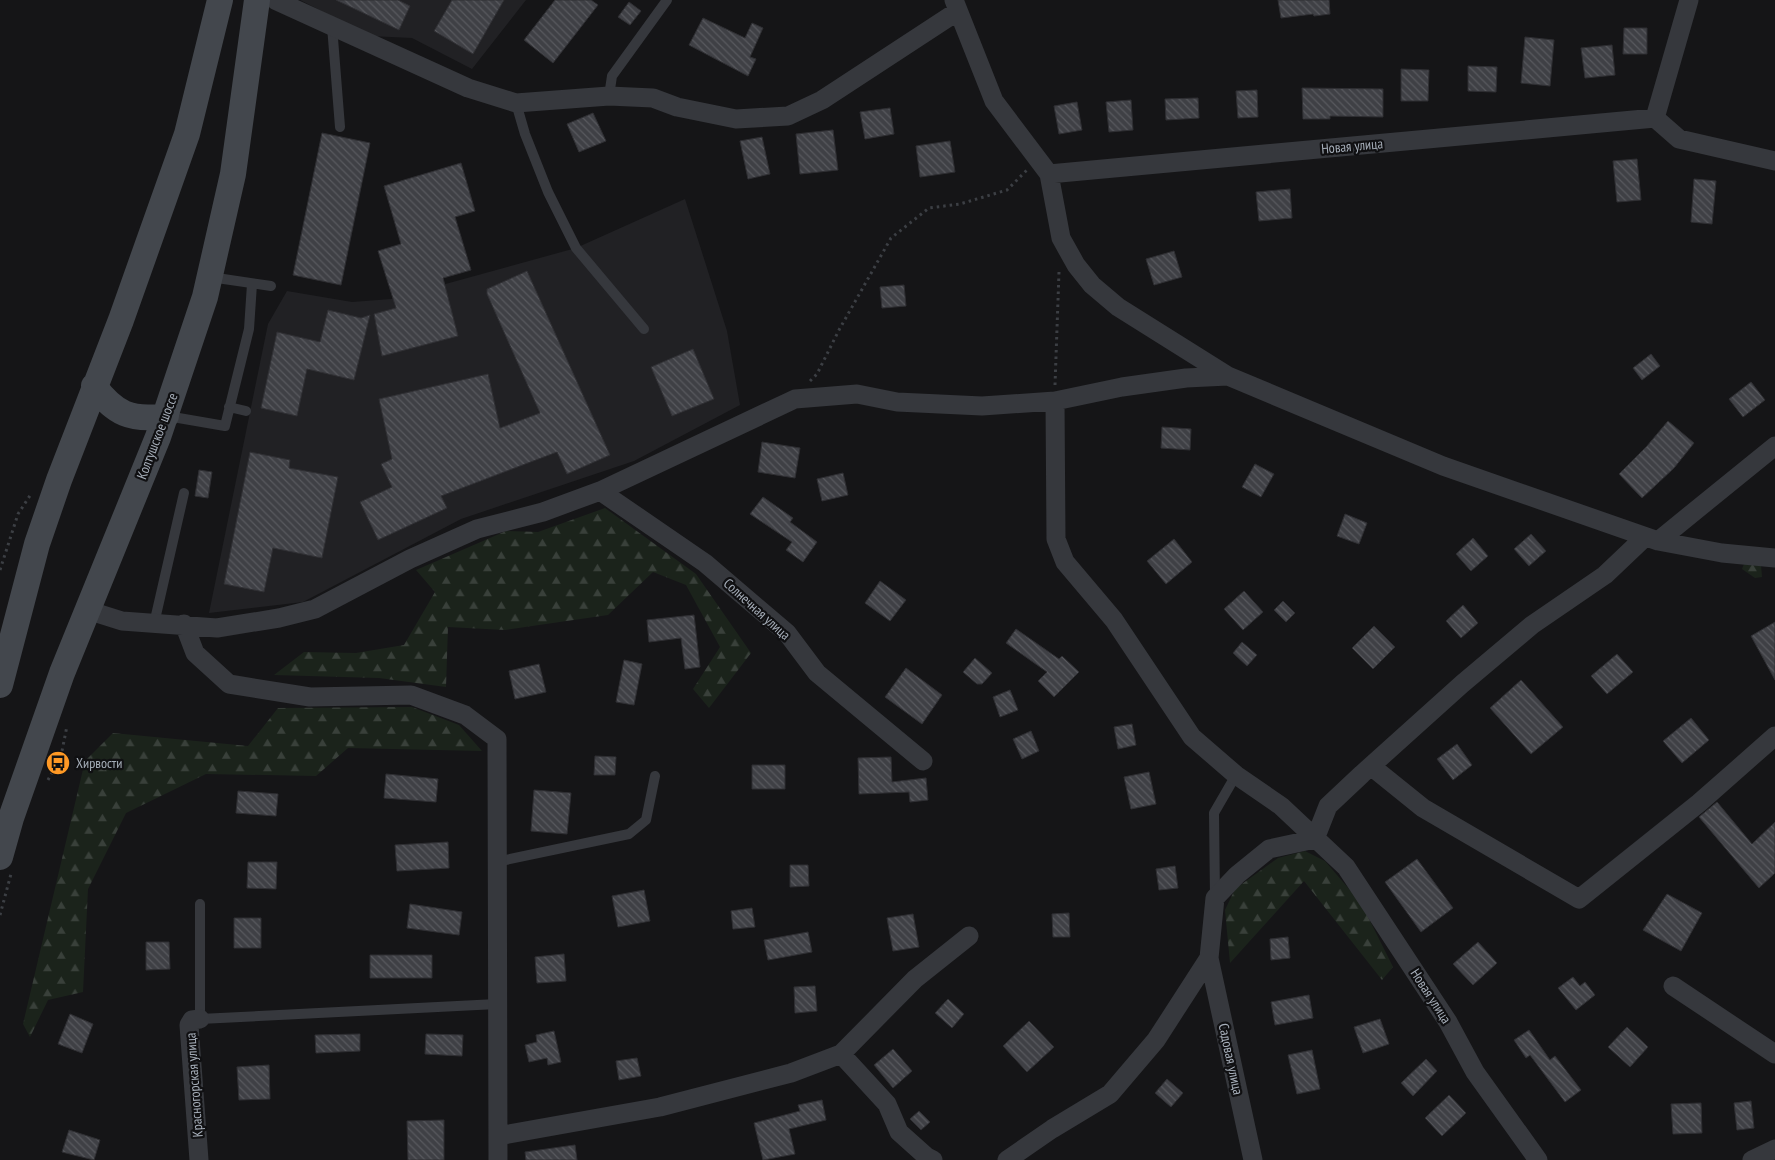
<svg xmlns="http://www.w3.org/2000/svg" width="1775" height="1160" font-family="'PT Sans Narrow',sans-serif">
<defs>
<pattern id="forest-firs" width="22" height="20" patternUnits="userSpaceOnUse" patternTransform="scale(1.25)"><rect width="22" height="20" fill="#1b231b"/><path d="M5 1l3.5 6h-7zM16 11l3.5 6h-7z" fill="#39403a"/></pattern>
<pattern id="building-back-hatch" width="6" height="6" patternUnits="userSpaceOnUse" patternTransform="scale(1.25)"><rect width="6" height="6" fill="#3f4045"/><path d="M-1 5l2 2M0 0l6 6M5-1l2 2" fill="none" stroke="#58595e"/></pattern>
</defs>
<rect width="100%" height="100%" fill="#151517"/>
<!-- built -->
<path fill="#212124" d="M300 0H526L472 69 412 38 370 36Z
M685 199 727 331 740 405 634 461 461 519 303 602 209 613 268 324 287 291 352 302 391 299 576 248Z"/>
<!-- forest -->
<path fill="url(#forest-firs)" d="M605 508 696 574 751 653 709 708 693 689 720 647 686 585 653 572 608 615 505 630 448 627 446 687 379 678 274 675 304 652 356 653 404 645 435 592 416 570 506 531 538 532Z
M1744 564 1761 565 1762 577 1755 578 1742 569Z
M412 707 459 725 482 751 348 748 316 776 206 774 126 813 88 889 83 992 48 1000 30 1037 23 1024 85 761 113 733 248 746 278 708Z
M1305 851 1325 861 1361 903 1393 967 1382 980 1304 881 1230 963 1225 910 1235 889 1278 858Z"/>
<!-- building -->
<path fill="url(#building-back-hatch)" stroke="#2f2f33" d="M336 0H398L410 6 399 30Z
M452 0H504L473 54 434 31Z
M555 0H591L598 5 553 63 524 40Z
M1278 0H1329L1330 14 1314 16 1313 14 1281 18Z
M629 2 641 11 630 25 618 17Z
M703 18 745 38 752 23 763 28 750 57 756 59 748 76 689 45Z
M1624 28H1647V54H1623Z
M1525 37 1554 40 1550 86 1521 83Z
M1612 45 1615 75 1585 78 1581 48Z
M1468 66 1497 67 1496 92 1468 91Z
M1401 69 1429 70 1428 101H1401Z
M1302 88 1383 89V117L1330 116V119H1303Z
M1257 90 1258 117 1238 118 1236 91Z
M1198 98 1199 118 1166 120 1165 99Z
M1131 100 1133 130 1109 132 1106 102Z
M1077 102 1082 130 1059 134 1054 106Z
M890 108 894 134 865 139 860 112Z
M593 113 606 141 579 152 567 124Z
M833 130 838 170 800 174 796 134Z
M322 133 370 143 341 285 293 275Z
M762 137 770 174 748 179 740 141Z
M950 141 955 172 920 177 916 146Z
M1637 159 1641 200 1617 202 1613 161Z
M461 163 475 211 455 217 471 270 443 278 458 336 382 356 374 314 396 308 378 251 401 244 384 186Z
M1694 179 1716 181 1712 224 1691 222Z
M1290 189 1292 218 1259 221 1256 192Z
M1174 251 1182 277 1154 285 1146 259Z
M527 271 610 455 567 474 557 452 441 496 447 508 378 540 360 502 392 487 381 464 392 459 379 399 488 374 500 428 540 413 487 294V289Z
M904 285 906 306 882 308 880 287Z
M328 310 361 318 370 315 354 380 307 369 297 416 261 408 277 332 320 342Z
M693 349 714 399 672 416 651 367Z
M1651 354 1660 366 1642 380 1633 368Z
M1751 382 1765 400 1743 417 1729 399Z
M1668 421 1694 443 1674 468 1642 498 1619 474 1647 446Z
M1162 427 1191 429 1190 450 1161 448Z
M762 442 800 448 795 478 758 472Z
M250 452 290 460 289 468 338 477 322 558 273 548 264 592 224 584Z
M1255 464 1274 474 1261 497 1242 487Z
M199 470 212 472 208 498 195 496Z
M843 473 848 495 822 501 817 479Z
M763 497 793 518 790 522 817 542 803 562 786 550 792 542 750 514Z
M1345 514 1367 523 1359 544 1337 536Z
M1531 534 1546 551 1529 566 1514 549Z
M1473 538 1488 556 1471 571 1456 554Z
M1174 539 1192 562 1166 584 1147 561Z
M880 581 906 600 890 621 865 603Z
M1244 591 1263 612 1243 630 1224 609Z
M1283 601 1295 613 1286 622 1274 610Z
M1463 605 1478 623 1461 638 1446 621Z
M694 615 700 667 685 669 681 638 649 642 647 620Z
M1775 622V680L1751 636Z
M1374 626 1395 647 1373 669 1352 648Z
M1016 629 1059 659 1062 656 1079 672 1054 697 1038 681 1047 672 1006 643Z
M1242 642 1257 655 1247 666 1233 653Z
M1617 654 1633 672 1607 694 1591 676Z
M975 658 992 673 982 684H977L963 672Z
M624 660 642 664 634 705 616 702Z
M539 664 546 692 515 699 509 671Z
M906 668 942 695 922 724 885 697Z
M1521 680 1563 727 1531 754 1490 708Z
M1010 690 1018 710 1000 717 993 697Z
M1691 718 1709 740 1682 763 1663 741Z
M1132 724 1136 745 1118 749 1114 727Z
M1031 731 1039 751 1022 759 1013 739Z
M1457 744 1472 765 1453 780 1437 759Z
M595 756 616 757 615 775H594Z
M891 757 892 782 926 778 928 800 910 802 909 792 859 794 858 758Z
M752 765H785V789H752Z
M1149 772 1156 804 1131 809 1124 777Z
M386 774 438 779 436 802 384 798Z
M534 790 571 793 567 834 531 831Z
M238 791 278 794 276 816 236 813Z
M1717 802 1752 844 1775 822V873L1759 888 1699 817Z
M448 842 449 868 397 871 395 845Z
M1417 859 1453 908 1421 932 1385 882Z
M248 862H277L276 889 247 888Z
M790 865H808L809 886 790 887Z
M1175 866 1178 888 1159 890 1156 869Z
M644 890 650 921 618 927 612 896Z
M1667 894 1702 913 1681 951 1643 930Z
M410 904 462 912 459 935 407 928Z
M752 908 755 927 733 929 731 911Z
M1069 913 1070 937H1053L1052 914Z
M913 914 919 947 893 951 887 918Z
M234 918H261V948H234Z
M808 932 812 952 768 960 764 940Z
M1288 937 1290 958 1271 960 1270 939Z
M146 942H169L170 969 146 970Z
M1478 942 1497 963 1473 985 1453 964Z
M564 954 566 981 537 983 535 957Z
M370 955H432V978H370Z
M1573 977 1580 986 1585 982 1595 995 1576 1010 1558 988Z
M815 986 817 1011 795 1013 794 987Z
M1309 995 1313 1018 1275 1025 1271 1002Z
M948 999 964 1014 952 1028 935 1013Z
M70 1014 93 1024 82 1053 58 1044Z
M1380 1019 1389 1044 1363 1053 1354 1027Z
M1029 1021 1054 1047 1027 1072 1003 1046Z
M1627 1027 1648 1047 1630 1067 1608 1047Z
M1529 1030 1550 1060 1555 1056 1581 1090 1565 1102 1530 1055 1526 1058 1514 1040Z
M554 1031 561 1062 548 1065 547 1058 529 1062 525 1045 537 1042 536 1035Z
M360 1034V1051L316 1053 315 1035Z
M426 1034 463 1035 462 1056 425 1054Z
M893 1049 912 1071 893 1088 874 1065Z
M1312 1050 1320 1089 1297 1094 1288 1055Z
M637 1058 641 1076 619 1080 616 1061Z
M1426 1059 1437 1071 1413 1096 1401 1083Z
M269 1065 270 1099 239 1100 237 1067Z
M1167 1079 1183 1093 1171 1107 1155 1093Z
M1449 1095 1466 1113 1442 1136 1425 1118Z
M822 1100 826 1120 789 1129 795 1154 763 1160 754 1123 800 1111 798 1105Z
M1751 1101 1754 1128 1737 1130 1734 1103Z
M1701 1103 1702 1133 1673 1134 1671 1104Z
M919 1111 930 1122 921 1130 910 1119Z
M444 1120V1160H408L407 1121Z
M69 1130 100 1140 94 1160 62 1152Z
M575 1145 577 1160H526L525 1152Z"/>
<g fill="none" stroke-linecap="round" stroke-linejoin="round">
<!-- path -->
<path stroke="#3c3f44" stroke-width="3" stroke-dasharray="2.5 4" stroke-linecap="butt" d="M810 381 817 374 839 330 891 238 929 208 960 204 1007 190 1027 170
M1055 385 1059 272
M0 570 18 514 31 494
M48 780 61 756 67 726
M0 915 11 874"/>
<!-- lane -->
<path stroke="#36383d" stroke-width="10" d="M332 26 340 127
M609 96 612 76 667 0
M516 103 525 134 548 192 576 248 644 329
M210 277 271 286
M229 407 246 411
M167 416 225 426 249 329 252 284
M154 624 184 493
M496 862 629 834 646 820 655 776
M1215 897 1214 813 1236 775
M200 904V1019L497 1004"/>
<!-- street -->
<path stroke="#36383d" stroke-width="19" d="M275 0 468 88 516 103 609 96 653 98 677 107 736 119 788 116 822 100 958 11
M954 0 994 101 1049 174 1061 238 1076 265 1092 285 1118 307 1228 376 1443 466 1658 541 1722 553 1775 558
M1689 0 1655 118 1679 139 1775 161
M1049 174 1655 118
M1055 401 1056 539 1065 562 1114 620 1192 737 1236 775 1281 806 1346 867 1448 1022 1475 1072 1538 1160
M600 491 705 563 787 633 817 673 923 761
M1658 541 1775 446
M87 610 122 621 217 628 279 618 315 609 410 559 477 529 543 512 600 491 795 399 857 394 897 402 982 406 1055 401 1122 387 1186 378 1228 376
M184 624 195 653 229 684 310 697 411 695 465 715 497 739 498 1160
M1371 766 1423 808 1579 899 1699 803 1775 736
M1315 839 1328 806 1362 774 1462 684 1532 625 1605 575 1645 537
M1209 958 1253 1160
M1673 986 1775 1054
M841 1054 887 1104 899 1132 927 1157 933 1160
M498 1136 660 1107 791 1073 841 1054 915 979 969 936
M199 1160 189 1025 192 1020 200 1019
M1007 1160 1052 1129 1110 1094 1156 1040 1209 958 1215 898 1237 875 1269 849 1315 839
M1752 1160 1775 1149"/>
<!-- secondary -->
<path stroke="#43474d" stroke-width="26" d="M94 386C115 414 131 421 166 416
M0 685 37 544 59 480 121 320 187 134 220 0
M0 857 11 818 62 673 158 437 205 297 233 174 257 0"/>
</g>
<!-- icons -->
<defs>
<g id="bus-disc" transform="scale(1.25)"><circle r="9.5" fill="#ff9925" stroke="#101012"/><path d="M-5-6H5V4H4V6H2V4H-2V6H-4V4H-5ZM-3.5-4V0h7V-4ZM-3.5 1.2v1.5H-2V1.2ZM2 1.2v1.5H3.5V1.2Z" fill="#111"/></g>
</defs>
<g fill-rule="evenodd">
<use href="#bus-disc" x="58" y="763"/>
</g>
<g text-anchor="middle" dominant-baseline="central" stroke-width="4.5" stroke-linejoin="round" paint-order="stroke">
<!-- street labels -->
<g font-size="14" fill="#a6aeb9" stroke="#101012">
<text transform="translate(1352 146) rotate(-5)">Новая улица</text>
<text transform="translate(157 436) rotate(-69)">Колтушское шоссе</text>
<text transform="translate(757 609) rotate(42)">Солнечная улица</text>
<text transform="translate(1431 996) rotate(57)">Новая улица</text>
<text transform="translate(1231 1059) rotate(78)">Садовая улица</text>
<text transform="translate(194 1085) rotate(-94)">Красногорская улица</text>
</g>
<!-- poi labels -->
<g font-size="14" fill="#a6aeb9" stroke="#101012" text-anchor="start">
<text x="76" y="763">Хирвости</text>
</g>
</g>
</svg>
